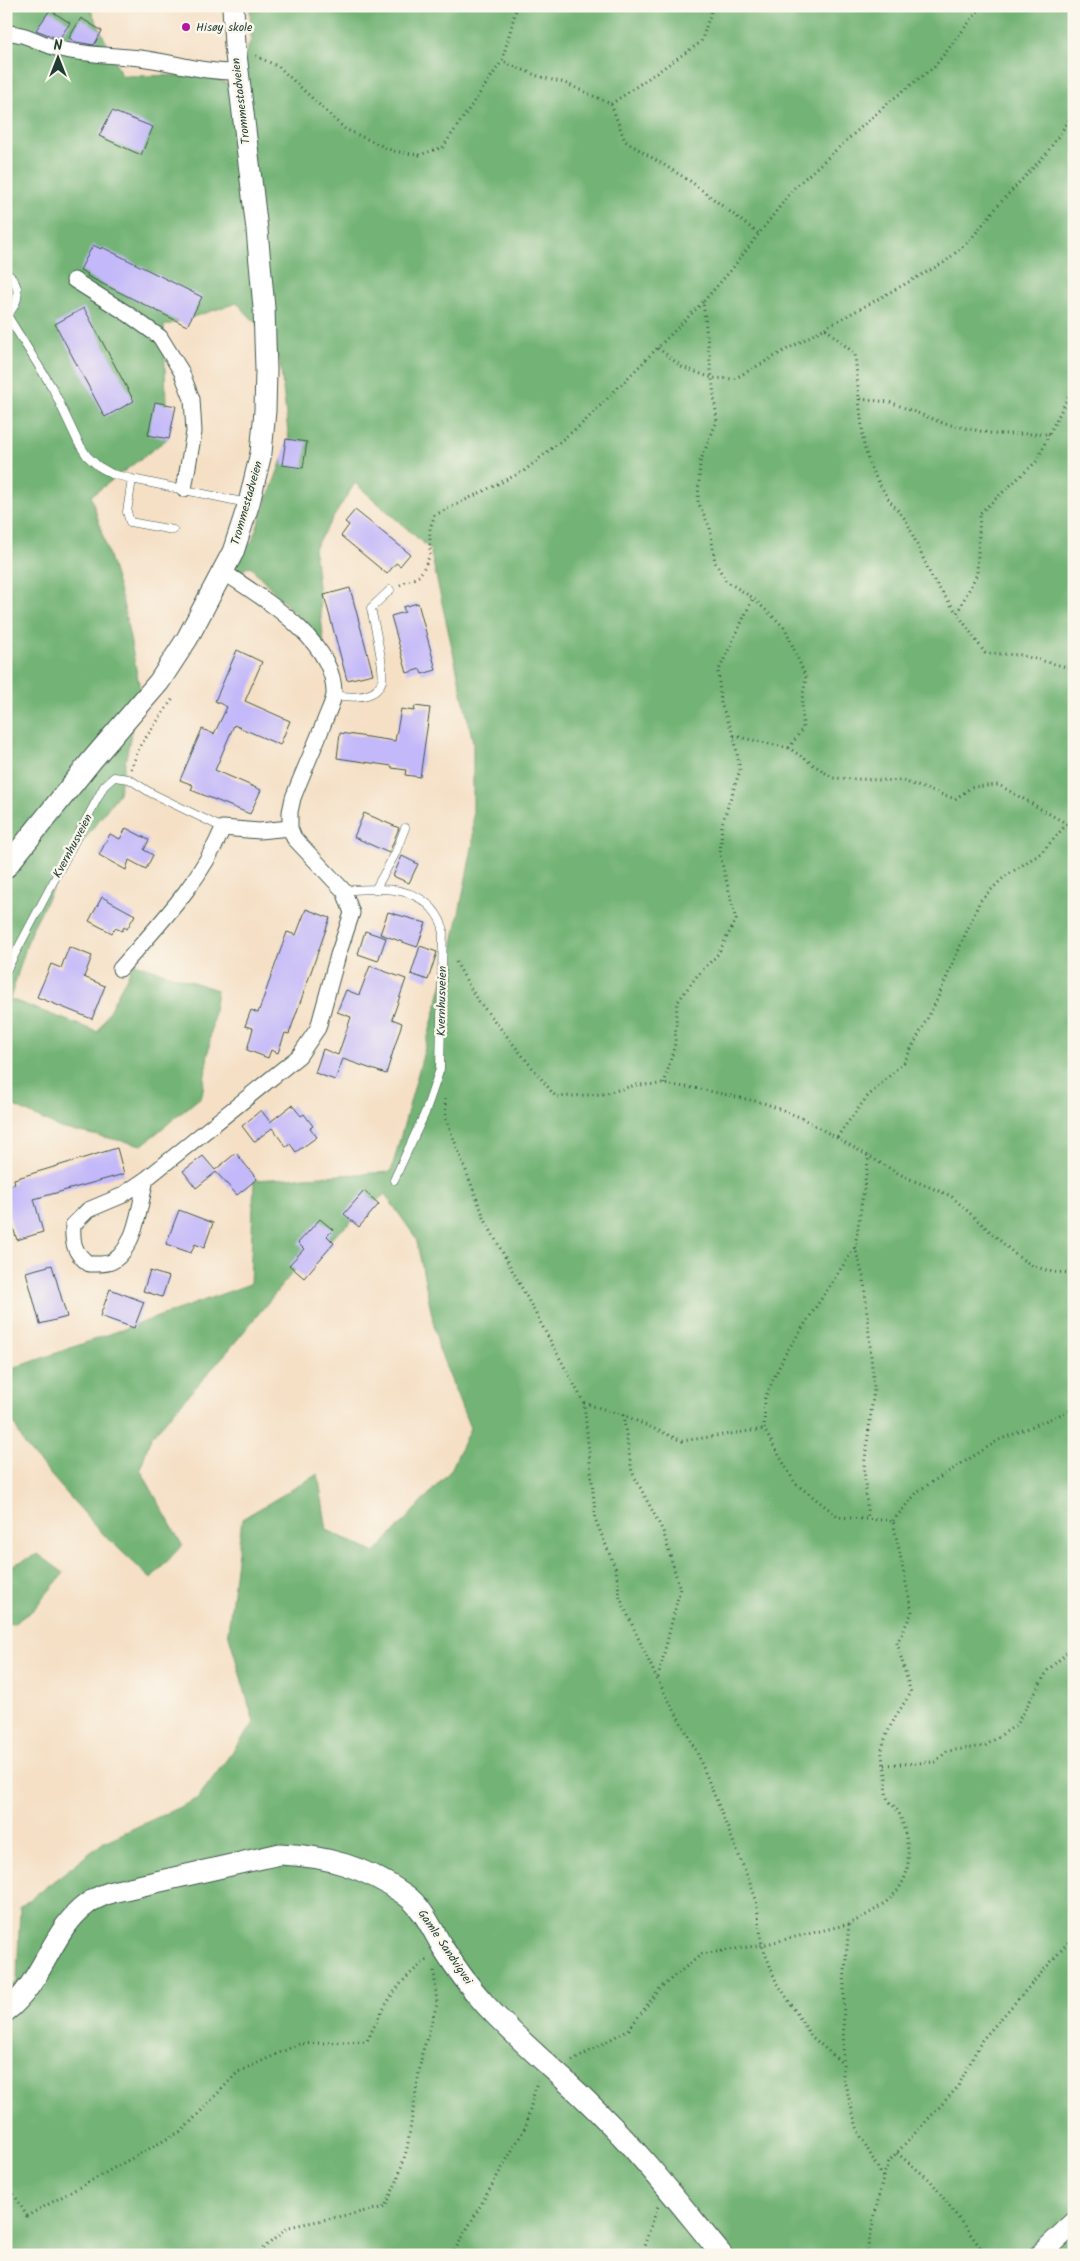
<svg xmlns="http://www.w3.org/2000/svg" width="1080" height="2261" font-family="Kalam,sans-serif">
<rect width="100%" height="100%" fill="#fbf7ec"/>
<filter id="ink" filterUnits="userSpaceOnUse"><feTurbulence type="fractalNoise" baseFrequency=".02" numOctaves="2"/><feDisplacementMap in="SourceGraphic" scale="10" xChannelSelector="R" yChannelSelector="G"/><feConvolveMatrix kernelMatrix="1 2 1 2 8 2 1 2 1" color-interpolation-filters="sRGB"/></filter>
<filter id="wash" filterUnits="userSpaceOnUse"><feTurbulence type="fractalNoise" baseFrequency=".0096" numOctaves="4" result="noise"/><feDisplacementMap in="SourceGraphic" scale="20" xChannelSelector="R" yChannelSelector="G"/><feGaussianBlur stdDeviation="1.12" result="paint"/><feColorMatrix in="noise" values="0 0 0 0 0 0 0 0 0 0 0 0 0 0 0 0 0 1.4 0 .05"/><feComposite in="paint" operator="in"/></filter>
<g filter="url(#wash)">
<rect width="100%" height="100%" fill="#f5e0c6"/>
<!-- forest -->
<path fill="#73b476" stroke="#497855" d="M6 6H89L122 76 205 75 231 85 251 40 250 6H1074V2255H6V1991L17 1981 20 1907 104 1842 197 1799 254 1723 228 1632 242 1519 318 1474 327 1530 375 1553 451 1470 470 1428 439 1349 416 1238 385 1194 297 1267 227 1352 151 1437 140 1469 182 1545 151 1579 100 1531 26 1447 6 1408V1371L250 1284 254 1180 391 1172 452 949 473 843V742L430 549 355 483 314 548 324 645 250 566 200 594 252 541 289 441 280 362 266 334 237 303 164 326 167 439 91 496 123 603 140 689 119 793 62 870 31 931 10 999 98 1032 134 963 217 990 202 1096 142 1145 60 1128 6 1102Z
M38 1554 64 1573 33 1610 13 1624 6 1623V1568Z"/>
<g id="blocks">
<!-- building -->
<path fill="#c3b8f9" d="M50 10 70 23 59 39 36 30Z
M81 18 102 31 94 45 76 42 69 38Z
M112 111 153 127 141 155 99 136Z
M93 245 101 249 102 247 202 297 187 326 87 276 88 274 80 270Z
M84 308 134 401 105 417 55 324Z
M155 402 176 406 169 439 148 435Z
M286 439 307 442 303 468 282 465Z
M355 510 410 554 400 566 396 563 387 574 341 536 349 525 345 522Z
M350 588 373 674 347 680 324 595Z
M418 603 436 670 422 674 420 669 407 673 391 616 405 612 403 607Z
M237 650 262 662 245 701 290 721 280 745 234 725 216 768 215 770 261 790 250 814 191 790 193 785 180 780 202 729 214 734 227 707 215 701Z
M415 706 430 708 420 777 405 775 406 770 392 768V766L337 758 340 733 395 741 401 709 414 711Z
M364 813 399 828 389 853 354 837Z
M126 828 149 840 144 850 153 855 146 869 129 860 126 870 99 855 110 834 120 839Z
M402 856 418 864 409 883 393 876Z
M102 897 135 915 127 929 124 927 122 931 115 928 112 933 89 921Z
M306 909 330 918 289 1034 285 1033 278 1053 271 1050 268 1058 247 1050 253 1028 245 1026 251 1010 258 1013 287 932 296 935Z
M388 912 426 923 417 947 380 934Z
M365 931 386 938 378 961 358 954Z
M420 946 437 952 428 980 411 974Z
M69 947 92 956 84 977 105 986 92 1019 37 997 51 964 61 968Z
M370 966 406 979 392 1019 402 1023 386 1074 343 1059 335 1080 315 1073 323 1049 338 1055 351 1017 337 1012 346 990 359 995Z
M292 1105 301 1116 304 1114 313 1126 310 1128 317 1137 296 1152 290 1144 286 1147 272 1128 254 1142 242 1126 261 1110 270 1122Z
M117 1148 124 1174 34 1199 43 1232 17 1240 6 1206V1186L15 1184 14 1179Z
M236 1153 257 1179 237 1195 216 1172 196 1188 183 1171 203 1156 215 1170Z
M364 1191 379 1204 359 1227 344 1214Z
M179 1210 213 1223 204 1248 195 1244 191 1253 166 1244Z
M320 1219 333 1230 327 1236 334 1243 304 1278 289 1265 304 1249 298 1243Z
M52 1265 67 1317 40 1324 26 1272Z
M150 1271 169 1277 162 1297 143 1291Z
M110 1289 144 1302 134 1328 100 1316Z"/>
</g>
</g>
<g filter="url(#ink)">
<use href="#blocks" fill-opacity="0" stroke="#3f554a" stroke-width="1"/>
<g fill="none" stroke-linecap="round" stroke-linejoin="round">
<!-- lane casing -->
<g stroke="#3f554a" stroke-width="9">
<path id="lane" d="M6 272C22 285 21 302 6 316
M7 315 53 389 78 442 87 456 98 466 112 474 132 479 247 503
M132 479 127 512 130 522 173 530
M334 696C346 696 361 699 372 693 377 691 380 686 382 681 385 667 374 624 371 608L390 590
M376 888 395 854 405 828
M344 891C382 887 427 884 443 927L440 1069 425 1113 394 1180
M6 971 104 786 114 777 129 779 151 793 223 828"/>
</g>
<!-- street casing -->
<g stroke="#3f554a" stroke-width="17">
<path id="street" d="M6 33C25 32 42 45 60 49 87 55 113 55 140 58 173 62 205 73 238 72
M74 280 128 314 160 337 181 371 192 399 194 432 184 489
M120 969C159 924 200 883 223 828L259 831 290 828
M146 1179C140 1204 136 1247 113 1261 107 1265 96 1264 89 1264 74 1253 72 1243 73 1225L88 1210 121 1196 146 1179 299 1056 318 1028 338 955 352 913 344 891 294 838 290 828V812L293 798C303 772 315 746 325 720 328 712 333 702 334 695 336 640 262 598 222 571"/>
</g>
<!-- secondary casing -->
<g stroke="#3f554a" stroke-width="23">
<path id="secondary" d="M6 867 92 760 159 682 187 639 233 552 249 503 261 453 265 411 266 370 264 308 257 230 235 46 233 6
M6 2011C43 1983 51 1930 87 1904 94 1898 103 1895 112 1892L280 1854C327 1856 365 1867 404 1894 423 1907 432 1929 443 1948 455 1967 469 1986 484 2003 520 2043 563 2076 601 2115 645 2158 683 2208 722 2255
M1040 2255 1074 2223"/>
</g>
<!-- path -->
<path stroke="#3f554a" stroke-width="3" stroke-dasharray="1 4" stroke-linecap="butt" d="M517 6 502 61 540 77 565 83 611 104 625 141 690 181 759 234
M256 56 279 67 345 129 393 151 419 155 443 147 502 61
M611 104 701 42 713 6
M825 328 945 262 970 240 1001 202 1046 154 1074 113
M658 348 682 367 712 378 734 379 825 328 855 354 859 399 890 402 945 424 995 434H1049L1074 386
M859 399 864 446 871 469 889 500 906 520 932 578 956 612
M1049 434 1037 461 980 513 977 574 957 613 985 653 1020 655 1074 669
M400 585 419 576 423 570 430 555V528L435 515 524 471 584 422 703 302
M734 736 789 748 833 778 903 781 955 799 972 787 999 785 1067 824
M789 748 803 728 802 699 806 678 785 628 753 598 726 581 715 562 710 528 698 502 700 462 717 421 703 302 732 269 794 188 889 102 934 67 982 6
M131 769 140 746 174 697
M456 962 476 998 556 1097 603 1094 636 1085 664 1084 700 1089 764 1103 802 1118 905 1177 951 1196 1017 1256 1033 1266 1053 1272 1074 1273
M664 1084 675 1044 677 1003 696 977 718 954 736 920 720 855 722 824 740 770 734 736 721 704 718 672 753 598
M445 1099 446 1119 485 1220 584 1403 596 1521 616 1570 620 1598 657 1679 696 1750 744 1868 756 1899 762 1945 775 1979 811 2036 842 2063
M837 1137 866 1098 904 1062 935 1004 980 901 1004 877 1041 853 1074 816
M855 1247 864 1280 874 1389 864 1467 868 1519
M584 1403 623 1415 682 1441 764 1429
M623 1415 632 1472 663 1531 680 1589 658 1678
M893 1521 918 1491 999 1440 1074 1409
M885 1765 935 1762 947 1751 985 1746 1016 1725 1048 1670 1074 1646
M572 2061 629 2029 661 1987 702 1954 762 1945 849 1924
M897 2153 930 2180 986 2255
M883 2177 889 2161 957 2088 982 2040 1074 1936
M6 2181 27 2216 183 2130 238 2072 299 2044 367 2041C384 2006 396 1981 429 1959
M255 2255 289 2227 385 2207 397 2181 407 2149 422 2054 437 2004 434 1970
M452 2255 526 2126 537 2081
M641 2255 658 2206
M866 2255 883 2178 858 2131 843 2077 844 1983 849 1924C904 1897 920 1876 900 1815 897 1808 889 1803 887 1797 885 1791 887 1783 886 1777 886 1769 881 1759 882 1751 884 1733 901 1707 911 1693L897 1643 912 1612 893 1521 839 1517 795 1483 764 1429 765 1398 784 1356 855 1247 869 1155"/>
<!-- lane -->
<use href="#lane" stroke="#fff" stroke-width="8"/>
<!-- street -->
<use href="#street" stroke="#fff" stroke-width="15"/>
<!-- secondary -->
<use href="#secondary" stroke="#fff" stroke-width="21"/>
</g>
</g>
<!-- markers -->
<circle fill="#b5179e" stroke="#fbf7ec" stroke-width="2" cx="186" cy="27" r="5"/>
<g text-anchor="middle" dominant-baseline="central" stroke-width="5" stroke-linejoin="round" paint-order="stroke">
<!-- poi labels -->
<g font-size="12" fill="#1f3d34" stroke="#fbf7ec" text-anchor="start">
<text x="196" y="27">Hisøy skole</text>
</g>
<!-- street labels -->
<g font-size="12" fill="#1f3d34" stroke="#fbf7ec">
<text transform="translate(241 101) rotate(-97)">Trommestadveien</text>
<text transform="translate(247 503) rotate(-74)">Trommestadveien</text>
<text transform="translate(73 846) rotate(-62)">Kvernhusveien</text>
<text transform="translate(442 1001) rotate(-89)">Kvernhusveien</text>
<text transform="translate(445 1947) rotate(56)">Gamle Sandvigvei</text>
</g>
</g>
<!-- margin -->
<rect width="1080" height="2261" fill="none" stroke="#fbf7ec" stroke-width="25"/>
<!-- north arrow -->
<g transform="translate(58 58)" stroke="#fbf7ec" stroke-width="4" paint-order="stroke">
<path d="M0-4L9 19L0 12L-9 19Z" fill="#1f3d34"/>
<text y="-8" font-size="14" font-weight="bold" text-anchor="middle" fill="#1f3d34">N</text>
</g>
</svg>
